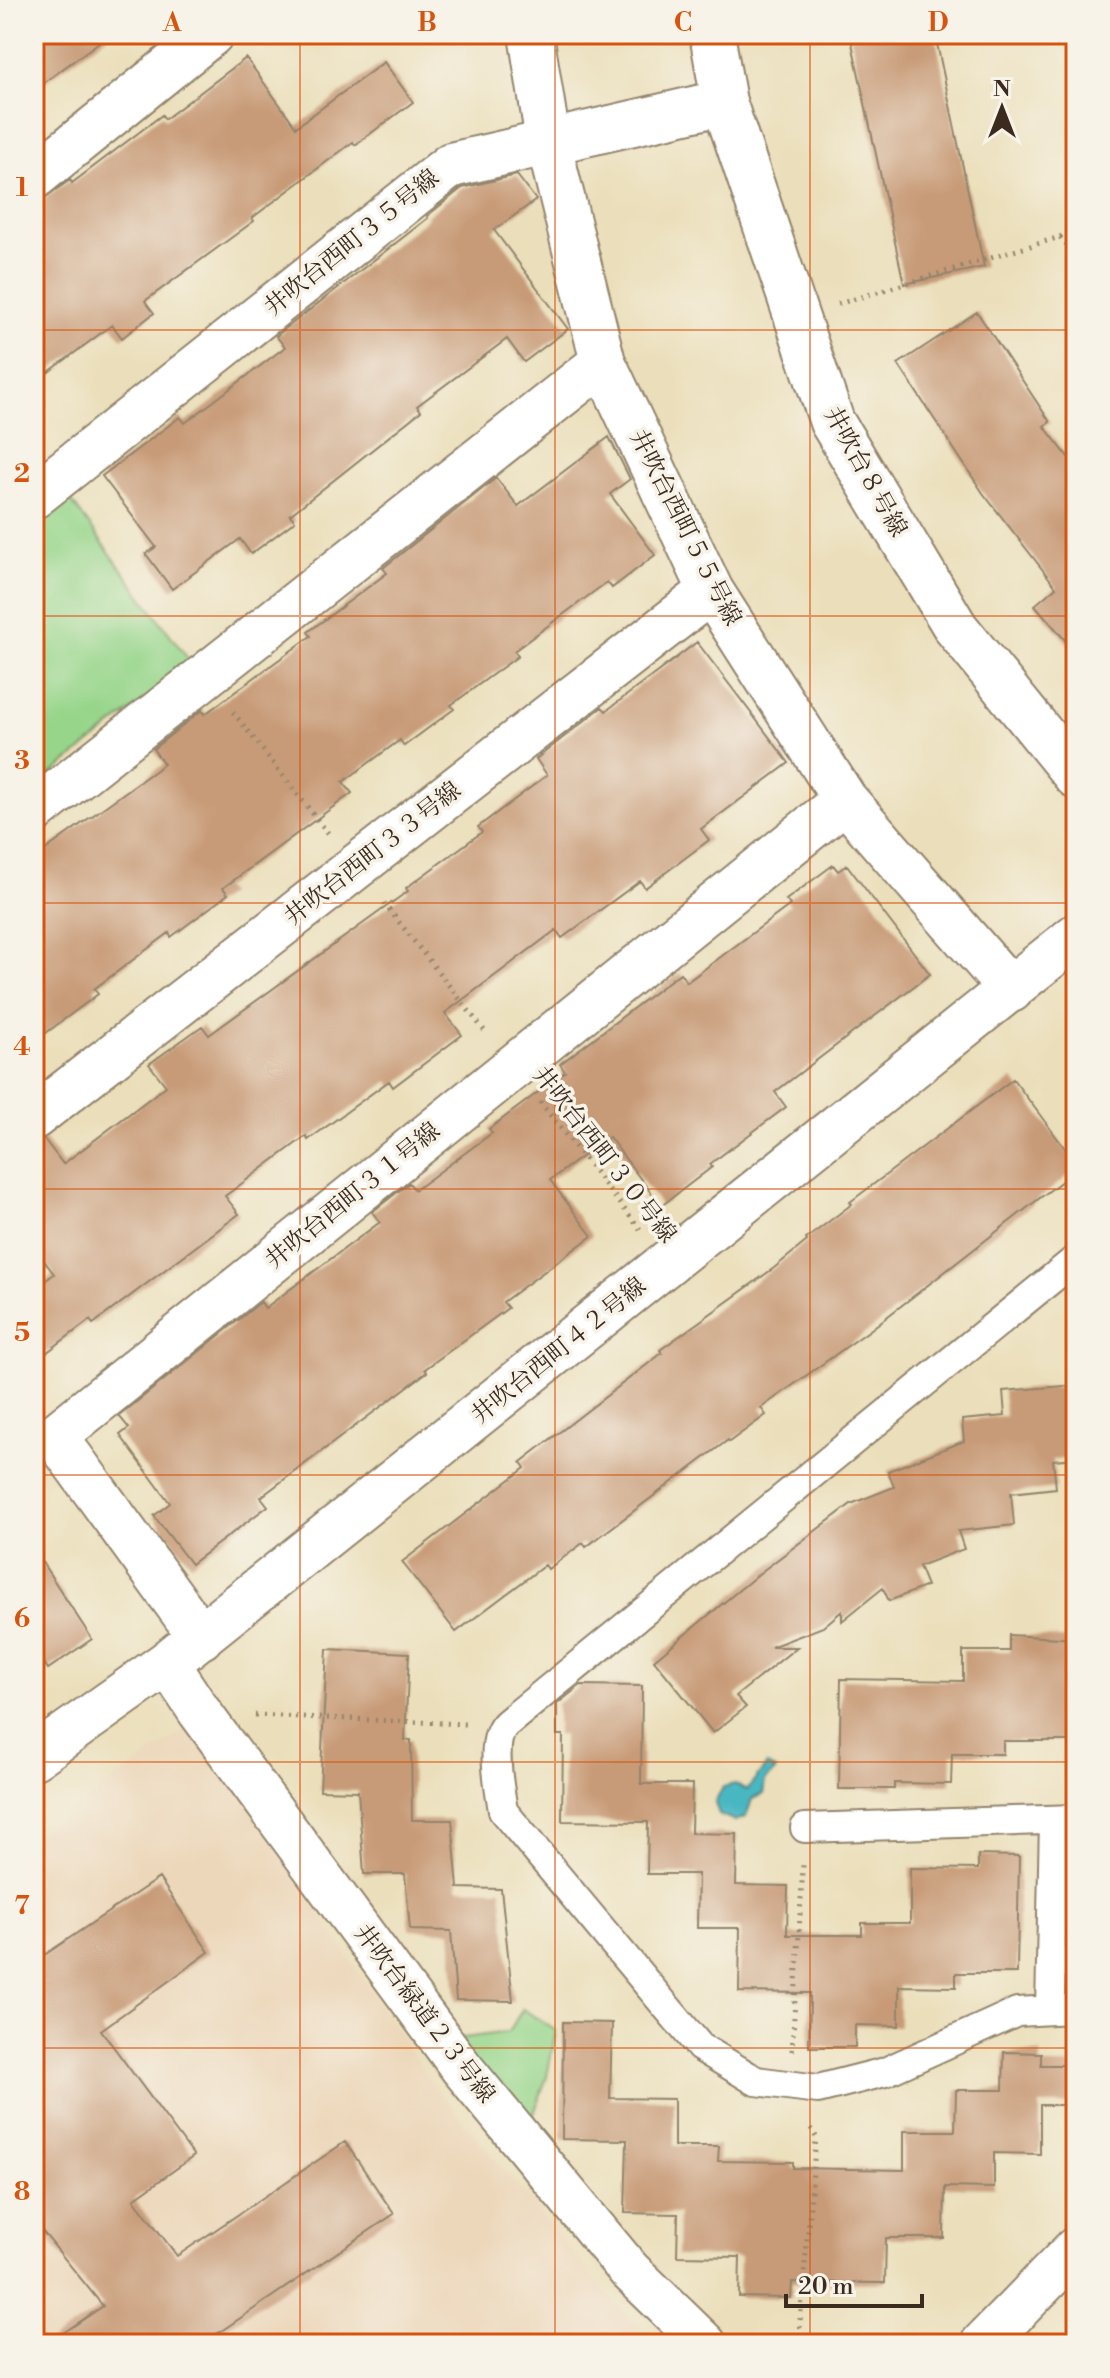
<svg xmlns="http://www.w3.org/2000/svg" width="1110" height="2378" font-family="'Libre Bodoni','Noto Serif JP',serif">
<rect width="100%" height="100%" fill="#f7f3e8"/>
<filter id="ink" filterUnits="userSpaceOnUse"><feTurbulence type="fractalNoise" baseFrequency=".0125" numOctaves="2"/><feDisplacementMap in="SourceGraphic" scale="16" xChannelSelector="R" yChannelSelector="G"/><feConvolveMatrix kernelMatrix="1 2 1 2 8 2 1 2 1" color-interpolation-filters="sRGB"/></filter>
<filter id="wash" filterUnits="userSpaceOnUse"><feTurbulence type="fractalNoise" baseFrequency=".006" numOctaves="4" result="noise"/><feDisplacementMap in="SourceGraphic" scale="32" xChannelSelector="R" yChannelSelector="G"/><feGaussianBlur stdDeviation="1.8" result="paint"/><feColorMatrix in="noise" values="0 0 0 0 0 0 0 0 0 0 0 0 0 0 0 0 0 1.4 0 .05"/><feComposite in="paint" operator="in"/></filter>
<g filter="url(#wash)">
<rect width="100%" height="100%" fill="#ebdfbb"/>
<!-- built -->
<path fill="#ecd7ba" d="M194 1723 428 2078 616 2304 655 2344H34V1837Z"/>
<!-- green -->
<path fill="#96d58a" stroke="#688054" stroke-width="2" d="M64 491 191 663 34 788V515Z
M523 2009 556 2031 547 2076 527 2134 449 2040 508 2032Z"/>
<!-- water -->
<path fill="#48b7c2" stroke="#427070" stroke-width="2" d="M767 1765 776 1770 765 1781 763 1794 752 1799 746 1817 735 1821 719 1814 715 1803 723 1787 735 1784 747 1790Z"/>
<g id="blocks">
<!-- building -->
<path fill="#c89b78" d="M34 34H110L34 90Z
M850 34H935L984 267 904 284Z
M246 58 296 127 384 62 413 102 355 145 353 142 252 218 254 221 145 301 154 313 122 338 112 325 34 383V205L70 180 72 183 162 115 165 119Z
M517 175 536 200 494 230 568 329 524 362 507 339 417 406 421 411 290 515 295 521 251 554 240 539 172 589 146 554 156 547 102 476 180 417 185 423 285 347 276 336 428 218 427 216 462 188Z
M977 312 1050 422 1044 426 1076 467V653L1035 605 1056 587 983 493 898 364Z
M609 437 630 479 610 494 655 555 612 588 607 582 514 651 518 656 451 705 454 709 404 746 400 740 343 782 352 793 223 888 228 894 171 937 169 933 94 989 98 994 34 1042V858L164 764 153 749 202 710 205 714 311 636 308 632 387 573 383 568 496 478 518 506Z
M697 642 789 763 701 829 709 840 645 888 640 881 562 938 556 930 445 1013 462 1035 393 1087 389 1081 308 1140 306 1136 225 1196 239 1214 93 1324 90 1320 34 1362V1289L54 1274 34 1247V1141L44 1139 63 1164 166 1086 149 1064 202 1026 209 1035 408 891 406 888 482 832 478 827 547 775 536 759 602 707 606 711Z
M833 865 838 871 847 865 930 974 775 1092 786 1107 710 1164 712 1167 661 1206 609 1137 550 1180 592 1236 503 1302 508 1308 425 1369 427 1372 261 1497 268 1506 191 1564 154 1516 170 1503 120 1435 129 1428 119 1416 261 1302 265 1308 380 1222 372 1212 409 1183 415 1190 492 1133 489 1129 565 1072 560 1064 680 973 687 982 790 905 786 900Z
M1013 1079 1076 1163V1170L870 1330 761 1408 766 1415 729 1442 728 1440 586 1547 583 1543 548 1569 545 1565 456 1632 402 1562 525 1468 521 1462 662 1353 660 1350 774 1268 807 1241 806 1239 852 1204 850 1202Z
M1076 1385V1458L1053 1460 1056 1488 1011 1493 1014 1525 958 1531 964 1549 919 1566 927 1586 889 1601 883 1588 842 1621V1611L823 1627 771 1647H797L736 1696 746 1707 713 1733 654 1660 761 1572 851 1504 894 1487 888 1471 964 1441 962 1420 1005 1416 1003 1391Z
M34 1550 92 1639 48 1669 34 1648Z
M1009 1635 1076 1639V1741H1003V1754H952L951 1784 894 1783V1789H839L841 1679 963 1681V1651H1009Z
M327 1649 409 1653 405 1740H411L412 1820H452L458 1888 501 1889 513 2001 456 2000 451 1931 410 1930 405 1874H364L358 1791 320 1790Z
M581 1685 642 1686 641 1784H692L691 1833 737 1834 736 1885 788 1886 787 1935H862V1923H910V1868L978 1869V1855L1019 1856 1017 1973H956V1987L899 1986V2026L855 2025V2047H809L810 1993 739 1992 740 1928H697L698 1874H647L648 1822 562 1821 563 1735H557V1704Z
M159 1878 209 1952 101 2030 194 2156 134 2199 177 2256 345 2142 394 2214 202 2344H47L103 2306 34 2221V1962Z
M563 2022 612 2023 610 2098 674 2099V2146H719L718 2161 793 2162V2168L904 2170V2131H955L956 2090H1003L1004 2052 1041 2053V2065H1076V2105H1040V2154L994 2153V2188L945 2187 944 2238H886L885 2283 792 2282 791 2298 739 2297 740 2257 677 2256 678 2214 625 2213 627 2140 562 2139Z"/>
</g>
</g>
<g filter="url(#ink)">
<use href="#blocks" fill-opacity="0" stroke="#93846c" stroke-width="2"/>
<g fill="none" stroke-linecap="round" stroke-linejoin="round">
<!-- service casing -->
<g stroke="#93846c" stroke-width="32">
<path id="service" d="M1076 1259 507 1723C488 1739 500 1788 503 1811L700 2047 756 2081 818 2089 885 2072 1017 2012 1071 2009 1076 2011
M805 1828 1076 1819
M1050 2010 1054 1820"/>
</g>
<!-- pedestrian casing -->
<g stroke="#93846c" stroke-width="46">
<path id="pedestrian" d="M167 1663 199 1711 461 2067 629 2270 705 2344"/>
</g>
<!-- minor casing -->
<g stroke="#93846c" stroke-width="48">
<path id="minor" d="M531 34 548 141 603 362 711 591 845 800 1011 990
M34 177 211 34
M34 496 451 165 724 102
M34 811 603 362
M34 1117 711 591
M201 1637 55 1436 845 800
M34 1757 167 1663 1076 936"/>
</g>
<!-- tertiary casing -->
<g stroke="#93846c" stroke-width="48">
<path id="tertiary" d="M712 34 724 102 832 422 956 628 1076 776
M983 2344 1076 2249"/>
</g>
<!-- path -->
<path stroke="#93846c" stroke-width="5" stroke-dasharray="2 6" stroke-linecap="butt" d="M1060 237 1076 254
M838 304 1060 237 1076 226
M233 712 328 833
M384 903 487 1034
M540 1102 640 1229
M255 1715 465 1724
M792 2051 803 1865
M798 2344 816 2137 809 2124"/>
<!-- service -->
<use href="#service" stroke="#fff" stroke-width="28"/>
<!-- pedestrian -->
<use href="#pedestrian" stroke="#fff" stroke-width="42"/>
<!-- minor -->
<use href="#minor" stroke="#fff" stroke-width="44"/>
<!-- tertiary -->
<use href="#tertiary" stroke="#fff" stroke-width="44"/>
</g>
</g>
<!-- grid -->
<path fill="none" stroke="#d7540e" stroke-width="2" stroke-opacity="0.55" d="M300 34V2344M555 34V2344M810 34V2344M34 330H1076M34 616H1076M34 903H1076M34 1189H1076M34 1475H1076M34 1762H1076M34 2048H1076"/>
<g text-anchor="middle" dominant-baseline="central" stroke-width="7" stroke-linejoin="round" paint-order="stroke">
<!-- street labels -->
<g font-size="24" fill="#3b2a1e" stroke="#f7f3e8">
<text transform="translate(352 243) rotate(-39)">井吹台西町３５号線</text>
<text transform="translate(865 472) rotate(61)">井吹台８号線</text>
<text transform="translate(685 528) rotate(63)">井吹台西町５５号線</text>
<text transform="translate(373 854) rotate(-38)">井吹台西町３３号線</text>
<text transform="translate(604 1155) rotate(52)">井吹台西町３０号線</text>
<text transform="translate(353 1196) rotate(-39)">井吹台西町３１号線</text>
<text transform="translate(559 1351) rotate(-39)">井吹台西町４２号線</text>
<text transform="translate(424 2014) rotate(53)">井吹台緑道２３号線</text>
</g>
</g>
<!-- margin -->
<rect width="1110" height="2378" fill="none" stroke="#f7f3e8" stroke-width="88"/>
<!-- north arrow -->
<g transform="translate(1002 108)" stroke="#f7f3e8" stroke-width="6" paint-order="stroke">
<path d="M0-6L14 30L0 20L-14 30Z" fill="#3b2a1e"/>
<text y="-12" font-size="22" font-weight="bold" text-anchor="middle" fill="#3b2a1e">N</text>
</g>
<!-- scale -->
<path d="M786 2294v12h136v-12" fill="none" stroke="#3b2a1e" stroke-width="4"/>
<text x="798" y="2294" font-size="24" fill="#3b2a1e" stroke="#f7f3e8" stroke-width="6" paint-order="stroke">20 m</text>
<rect x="44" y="44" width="1022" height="2290" fill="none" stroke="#d7540e" stroke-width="3"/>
<g font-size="26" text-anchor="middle" font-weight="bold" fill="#d7540e">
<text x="172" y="31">A</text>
<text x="427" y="31">B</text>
<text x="683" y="31">C</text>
<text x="938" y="31">D</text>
<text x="22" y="196">1</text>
<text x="22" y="482">2</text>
<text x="22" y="769">3</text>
<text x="22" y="1055">4</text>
<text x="22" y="1341">5</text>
<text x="22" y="1627">6</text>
<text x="22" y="1914">7</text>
<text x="22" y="2200">8</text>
</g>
</svg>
